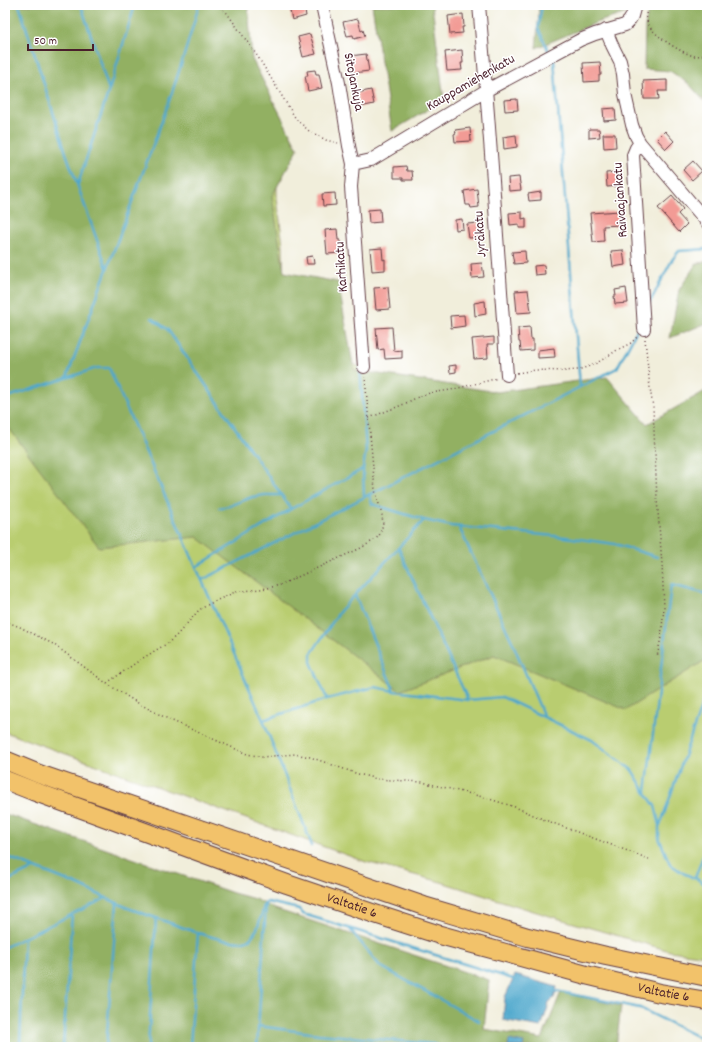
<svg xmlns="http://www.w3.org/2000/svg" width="712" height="1052" font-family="Dekko,sans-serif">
<rect width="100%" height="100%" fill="#fff"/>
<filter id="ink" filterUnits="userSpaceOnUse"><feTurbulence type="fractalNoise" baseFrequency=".025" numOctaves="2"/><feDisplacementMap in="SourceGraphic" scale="8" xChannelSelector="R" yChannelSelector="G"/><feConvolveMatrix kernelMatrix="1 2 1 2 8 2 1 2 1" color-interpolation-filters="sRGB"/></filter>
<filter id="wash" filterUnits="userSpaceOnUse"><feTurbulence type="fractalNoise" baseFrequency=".012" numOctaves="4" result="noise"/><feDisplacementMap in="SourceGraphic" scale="16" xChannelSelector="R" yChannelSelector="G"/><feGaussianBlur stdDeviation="0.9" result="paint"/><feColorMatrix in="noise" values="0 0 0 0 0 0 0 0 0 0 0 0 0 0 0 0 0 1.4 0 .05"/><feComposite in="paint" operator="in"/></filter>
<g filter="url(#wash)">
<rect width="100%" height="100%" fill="#f1eedb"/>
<!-- green -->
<path fill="#b9cd70" stroke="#82764e" d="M5 5H250L244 13 231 37 277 163V198L283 245 284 290 349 363 364 368 658 689 707 659V956L670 951 543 914 441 882 366 862 5 732Z"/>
<!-- forest -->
<path fill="#92b062" stroke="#6e6846" d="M5 5H248L252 59 298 149 272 196 284 272 338 282 354 370 497 392 607 377 647 424 707 390V659L626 710 494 655 400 691 197 537 99 547 5 423Z
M372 5H432L444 100 392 131Z
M538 5H629L627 13 598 22 536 48 539 14Z
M649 5H707V104L689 84 670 71 644 69 645 27Z
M707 261V323L670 338 679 290 696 264Z
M5 814 233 893 255 899 275 909 489 980 484 1029 542 1039 561 992 621 1006 616 1047H5Z"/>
<!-- water -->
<path fill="#4ea7cc" stroke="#4c637c" d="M515 975 557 987 554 998 549 1002 547 1010 541 1027 503 1020 505 997Z
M509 1040 524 1043 523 1047H508Z"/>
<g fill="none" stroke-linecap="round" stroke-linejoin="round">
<!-- stream -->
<path stroke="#4ea7cc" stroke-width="2.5" d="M19 5 66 153 107 268
M81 5 109 90
M542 5 538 28 549 52
M552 58 554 60 580 386
M78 184 109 90 135 5
M648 306 672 260 679 251 707 249
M152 318 168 330 291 509
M360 368 366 450 363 469 364 497
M67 377C97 294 129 212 159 129 174 89 187 47 199 5
M5 398 97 368H109L263 720 311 843V846
M369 494 372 504 424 520 451 526 565 537 615 544 657 557
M219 508 229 506 252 497 264 495H281
M459 527 511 639 544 717
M399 549 468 700
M196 567 291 509 363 469
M202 580 617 368 639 326
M355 595 394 691
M327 699 311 662V654L340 611 424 520
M263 720 327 699 375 687 394 691 468 700 502 697 592 740 632 770 646 793 655 806 659 822V838L670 864 683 873 699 880 706 885 707 889
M646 792 671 585 707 594
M660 826 707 690
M5 856 76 884 128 908 198 933 223 940 241 942 250 939 257 929 262 914 264 905 266 903
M695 878 707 845
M5 882 34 868
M266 903 268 902 299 909 303 914 513 979
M349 928 380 966 479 1021
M5 947 106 898
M556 991 640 1008 696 1036 707 1040
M258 1026 319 1034 433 1044 440 1047H448
M20 1047 24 938
M63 1047 72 914
M106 1047 117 903
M148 1047 156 918
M190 1047 198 933
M257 1047 266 903"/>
</g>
<g id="blocks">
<!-- building -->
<path fill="#f29b95" d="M293 5H304L306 16 292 20 289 6Z
M463 14 464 27H462L463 33 450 34 448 16Z
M358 19 361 31 363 30 365 36 354 39 353 35 347 36 343 22Z
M310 34 316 54 303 57 298 37Z
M462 50 463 63H461L462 70 447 71 445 52Z
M366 54 369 71 353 73 350 56Z
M600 62 601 75H599V81L584 82 583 63Z
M315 70 316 74H319L322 88 308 91 305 76H308L307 71Z
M667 80V91H658L659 99H644L643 81Z
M371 90 374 104 360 107 357 93Z
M517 99 518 110 505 111 504 100Z
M615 108 616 120 604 121 603 109Z
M470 128 471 141 455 142 454 134 456 133 455 130Z
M589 129H599L600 137 589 138Z
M665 131 674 141 666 149 657 139Z
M603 134H615L616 147 604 148Z
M516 135 517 147 504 149 503 137Z
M693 161 702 171 692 180 683 170Z
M406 166 407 171H412L413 180H403V178H394V167Z
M617 172 618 186 607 187 606 173Z
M519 177 521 190 509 191 508 178Z
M477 189 479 207 471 208 470 205H466L464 191Z
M541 192V200L529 201 528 194Z
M335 193 336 205 323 206 322 194Z
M672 196 683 209 678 214 687 224 679 232 658 208Z
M380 209 381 222 369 223 368 210Z
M620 211 621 225 603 226 604 241 593 242 590 213Z
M522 212V219L526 218V228H519V224L510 225 509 213Z
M462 219 463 229 456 230 455 220Z
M479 223 481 237 469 238 467 224Z
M337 229 338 240H340L341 253 327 254 325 230Z
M382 248 383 260 385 259V270L372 271 370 249Z
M623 250 625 265 613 267 611 251Z
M525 251 526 263 514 264 512 252Z
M313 256 314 264H307L306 257Z
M482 263 484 277 472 278 471 264Z
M544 265 545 274 535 275 534 266Z
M388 287 390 309 376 310 374 288Z
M626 288 628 303 615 304 614 296H616L615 290Z
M528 290 531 312 517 313 515 291Z
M485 301 486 314 475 316 474 303Z
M464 315 465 326 451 328 450 316Z
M392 327 394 351 402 350V358L385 359 384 349 378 350 376 328Z
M530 327 531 339H533V350L521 351 520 342H519L518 328Z
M494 337V344H487L488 358 474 359 472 339Z
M554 348 555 357 538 358V350Z
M456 365V372L450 373 449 366Z"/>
</g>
</g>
<g filter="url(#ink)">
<use href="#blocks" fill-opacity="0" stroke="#633e45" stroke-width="1"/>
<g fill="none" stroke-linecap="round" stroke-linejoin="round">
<!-- minor casing -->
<g stroke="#633e45" stroke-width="14">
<path id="minor" d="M322 5 339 83 349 146 353 164 351 187 364 367
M479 5C490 128 498 252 507 375
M606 30 612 45 620 61 623 74 625 94 632 125 636 136 640 143 636 148 633 155 644 329
M640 143 707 222
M353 164 371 160 487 90 580 40 595 34 625 25 629 21 632 16 635 5"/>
</g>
<!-- highway casing -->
<g stroke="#633e45" stroke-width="20">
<g id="highway">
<path d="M5 760 39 774 424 906 528 937 606 956 707 977"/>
<path id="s1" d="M5 780 33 791 287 884 375 914 440 935 590 976 660 993 707 1001"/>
</g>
</g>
<!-- path -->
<path stroke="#633e45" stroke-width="1.5" stroke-dasharray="1 3" stroke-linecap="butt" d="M217 5 227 13 258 57 296 119 309 131 326 140 338 143
M646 5C646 11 646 18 648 24 654 36 682 53 694 56 699 56 703 55 707 54
M702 5 707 15
M645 339 650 388 653 407 657 499 662 564 664 608 661 637 657 657
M517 373 536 370 564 371 578 370 593 365 607 357 617 350 631 343 638 336
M369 418 402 405 418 397 430 393 451 390 498 378
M5 621 20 627 53 644 106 683 136 702 168 719 247 754 262 757 295 754 310 757 358 774 377 779 422 782 483 797 515 807 545 820 649 859
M107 683 143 658 168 643 177 635 199 610 209 604 235 592 268 588 280 585 361 548 376 539 380 534 383 524 382 515 375 490 365 377"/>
<!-- minor -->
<use href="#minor" stroke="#fff" stroke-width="12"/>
<!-- highway -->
<use href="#highway" stroke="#f2c26a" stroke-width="18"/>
</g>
</g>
<g text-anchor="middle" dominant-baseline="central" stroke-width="3" stroke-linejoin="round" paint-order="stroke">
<!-- street labels -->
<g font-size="14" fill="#4a1f2b" stroke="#fff">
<text transform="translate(353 82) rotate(79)">Sitojankuja</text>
<text transform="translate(471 83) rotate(-30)">Kauppamiehenkatu</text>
<text transform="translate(621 200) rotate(-94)">Raivaajankatu</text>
<text transform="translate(481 234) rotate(-94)">Jyräkatu</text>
<text transform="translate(342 267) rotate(-94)">Karhikatu</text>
<text stroke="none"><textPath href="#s1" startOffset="369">Valtatie 6</textPath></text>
<text stroke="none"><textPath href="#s1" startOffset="693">Valtatie 6</textPath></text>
</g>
</g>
<!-- margin -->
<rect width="712" height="1052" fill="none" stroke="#fff" stroke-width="20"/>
<!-- scale -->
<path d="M28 44v6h65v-6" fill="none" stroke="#4a1f2b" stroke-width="2"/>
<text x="34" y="44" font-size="12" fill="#4a1f2b" stroke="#ffffff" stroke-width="3" paint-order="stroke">50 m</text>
</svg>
